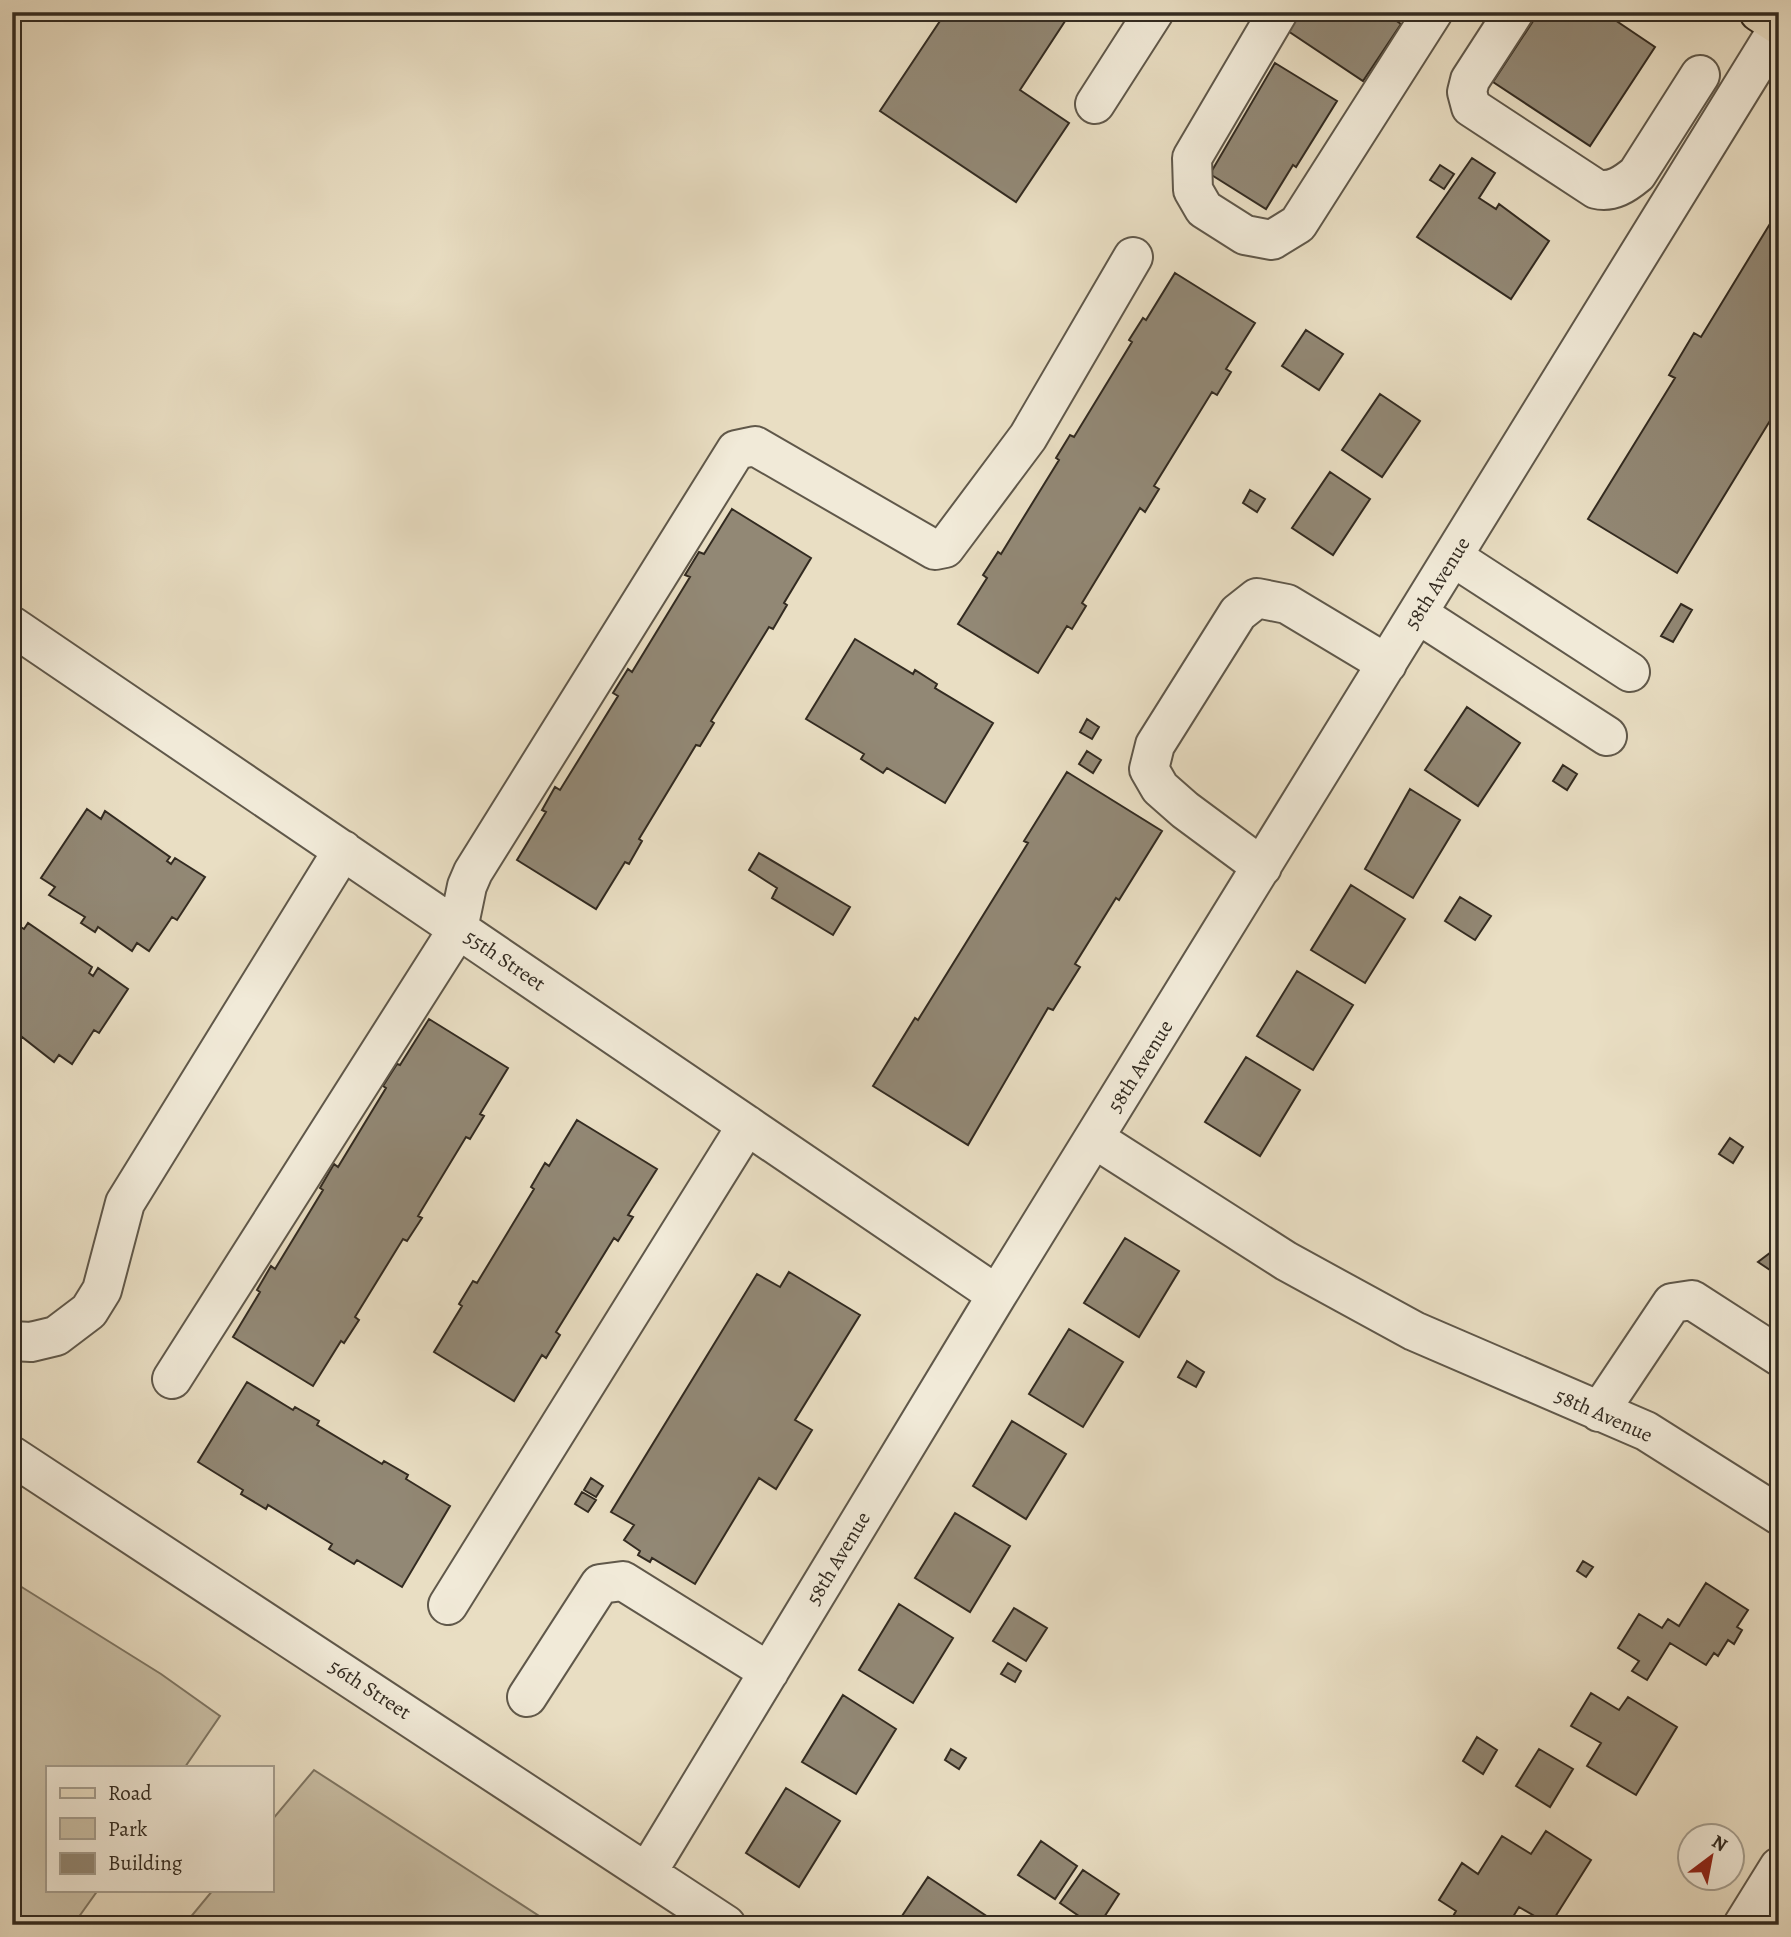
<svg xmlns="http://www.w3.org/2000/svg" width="1791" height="1937" font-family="Alegreya,serif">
<rect width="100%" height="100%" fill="#e9dec3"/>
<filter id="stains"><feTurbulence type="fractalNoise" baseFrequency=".00286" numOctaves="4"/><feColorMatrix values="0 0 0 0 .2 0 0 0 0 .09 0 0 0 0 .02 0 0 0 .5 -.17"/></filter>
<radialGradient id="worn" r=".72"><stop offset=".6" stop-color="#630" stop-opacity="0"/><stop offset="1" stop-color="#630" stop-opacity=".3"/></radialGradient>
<!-- green -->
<path fill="#cac0a7" stroke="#7e7664" stroke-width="2" d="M12 1581 161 1674 220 1716 185 1767H47V1890H98L73 1925H12Z
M314 1770 553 1925H184L213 1890H271V1821Z"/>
<!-- building -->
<path fill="#928875" stroke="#332b21" stroke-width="2" d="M946 12H1071L1020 90 1069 123 1016 202 880 111Z
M1292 12H1383L1401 24 1363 81 1282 27Z
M1539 12H1603L1655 47 1590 146 1493 82Z
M1275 63 1337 101 1296 167 1293 165 1266 209 1210 174Z
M1472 158 1495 173 1479 198 1496 209 1499 204 1549 241 1511 299 1417 237Z
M1440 165 1454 174 1444 189 1430 180Z
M1779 209V406L1677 573 1588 519 1675 378 1669 375 1694 333 1701 337Z
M1175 273 1255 323 1226 369 1231 372 1217 395 1212 392 1154 486 1159 489 1145 512 1140 508 1082 603 1086 606 1072 629 1067 626 1038 673 958 624 987 578 983 575 998 552 1001 554 1059 460 1056 458 1070 435 1074 437 1132 342 1129 340 1143 318 1146 320Z
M1306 330 1343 354 1319 390 1282 366Z
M1380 394 1420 421 1382 477 1342 450Z
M1330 472 1370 499 1333 555 1292 528Z
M1250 490 1265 499 1257 512 1243 503Z
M732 509 811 558 784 603 787 605 773 629 769 627 711 721 714 723 700 746 696 745 639 839 642 841 629 864 625 862 596 909 517 860 546 812 542 810 555 787 560 790 618 696 613 693 628 669 632 672 690 577 685 575 699 552 704 554Z
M1681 604 1692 610 1673 642 1661 636Z
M855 639 913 674 915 670 937 684 935 688 993 723 945 803 887 768 883 773 861 759 864 754 806 719Z
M1467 707 1520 743 1478 806 1425 770Z
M1087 719 1099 727 1092 739 1080 732Z
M1087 751 1101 760 1093 773 1079 764Z
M1563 765 1577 774 1567 790 1553 781Z
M1067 772 1162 831 1119 900 1116 898 1075 964 1080 967 1053 1010 1048 1008 968 1145 873 1086 915 1018 918 1020 1028 843 1024 841Z
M1410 789 1460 820 1413 898 1365 869Z
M87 809 101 819 105 811 170 857 167 861 171 864 175 858 205 877 177 920 172 917 149 951 137 943 132 951 98 927 95 932 81 923 85 917 49 895 55 887 41 878Z
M759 853 850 907 833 935 772 898 777 888 749 870Z
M1351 885 1405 919 1365 983 1311 950Z
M1460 897 1491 916 1475 940 1445 921Z
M12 922 24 929 28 923 92 967 89 973 93 976 98 968 128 989 99 1033 94 1030 72 1064 59 1055 54 1062 22 1037 17 1044 12 1041Z
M1297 971 1353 1005 1313 1070 1257 1036Z
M429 1019 508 1068 480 1114 484 1116 470 1139 466 1137 418 1216 422 1218 407 1241 403 1239 355 1317 359 1320 344 1343 341 1341 313 1386 233 1337 260 1292 257 1290 271 1266 275 1269 323 1190 320 1188 334 1164 338 1167 386 1088 383 1086 397 1064 400 1065Z
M1246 1057 1300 1090 1260 1156 1205 1122Z
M577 1120 657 1169 628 1215 633 1217 618 1241 614 1238 556 1332 560 1335 546 1358 542 1355 514 1401 434 1352 462 1306 459 1304 473 1281 477 1283 534 1189 531 1187 545 1163 549 1166Z
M1730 1138 1743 1147 1733 1163 1719 1154Z
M1125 1238 1179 1271 1139 1337 1084 1303Z
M1779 1246V1276L1758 1262Z
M789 1272 860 1315 795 1420 812 1430 776 1489 759 1478 695 1584 652 1558 650 1562 638 1555 640 1551 624 1540 634 1525 611 1512 757 1274 780 1287Z
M1069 1329 1123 1362 1083 1427 1029 1394Z
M1187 1361 1204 1372 1196 1387 1178 1377Z
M247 1382 293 1410 295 1407 319 1421 317 1425 382 1464 384 1461 408 1475 406 1479 450 1506 402 1587 357 1560 354 1564 329 1549 332 1544 268 1505 266 1509 241 1494 243 1490 198 1462Z
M1012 1421 1066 1454 1026 1519 973 1486Z
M591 1478 603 1486 596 1497 584 1490Z
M582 1492 596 1500 588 1512 575 1504Z
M955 1513 1010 1546 970 1612 915 1578Z
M1583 1561 1593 1567 1586 1577 1577 1571Z
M1706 1583 1748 1610 1737 1627 1742 1630 1734 1644 1728 1640 1718 1656 1714 1653 1706 1665 1670 1643 1647 1680 1632 1671 1639 1661 1618 1648 1639 1614 1662 1628 1668 1619 1679 1626Z
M899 1604 953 1638 913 1703 859 1670Z
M1014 1608 1047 1628 1026 1661 993 1641Z
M1008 1663 1021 1671 1015 1682 1001 1674Z
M1591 1693 1619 1710 1628 1697 1677 1727 1636 1795 1587 1766 1601 1743 1571 1726Z
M843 1695 896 1729 856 1794 802 1762Z
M1477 1737 1497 1750 1483 1774 1463 1761Z
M951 1749 966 1758 959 1769 945 1760Z
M1539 1749 1573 1769 1550 1807 1516 1786Z
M786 1788 840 1821 799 1887 746 1853Z
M1546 1831 1591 1860 1550 1925 1519 1907 1508 1925H1459L1451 1920 1456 1911 1439 1900 1462 1863 1478 1874 1502 1836 1531 1854Z
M1041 1841 1077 1866 1055 1899 1018 1875Z
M1083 1870 1119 1894 1099 1925H1092L1060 1903Z
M928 1877 1000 1925H902L898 1922Z"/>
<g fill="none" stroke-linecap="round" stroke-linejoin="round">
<!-- minor casing -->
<g stroke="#60584a" stroke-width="42">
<path id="minor" d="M1278 12 1192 158 1193 190 1204 209 1245 235 1272 240 1298 224 1433 12
M1514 12 1470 80 1467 92 1471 107 1596 189C1612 193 1625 184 1637 174L1700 75
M1095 104 1154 12
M1453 557 1630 672
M1418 614 1607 736
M12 626 997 1295
M1262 867 1185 810 1160 788 1149 769 1155 745 1238 613 1257 598 1287 604 1387 664
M1095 1139 1286 1261 1414 1331 1646 1431 1779 1515
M12 1341 31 1342 56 1336 89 1311 102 1290 125 1203 343 850
M172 1379 458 929 467 886 473 872 736 450 755 446 935 550 945 548 1028 437 1133 257
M1599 1412 1672 1303 1692 1300 1779 1356
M12 1456 726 1925
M448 1605 747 1125
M527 1697 600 1584 623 1581 769 1672
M648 1871 997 1295 1779 27
M1743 1925 1779 1867"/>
</g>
<!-- major casing -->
<g stroke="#332b21" stroke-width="42">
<path id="major" d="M1759 12 1779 25"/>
</g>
<!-- minor -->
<use href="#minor" stroke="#f1ead8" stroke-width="38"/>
<!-- major -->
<use href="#major" stroke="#e9dec3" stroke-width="38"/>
</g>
<g text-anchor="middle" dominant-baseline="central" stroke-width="5" stroke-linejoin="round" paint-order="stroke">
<!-- street labels -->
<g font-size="21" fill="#332b21" stroke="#f1ead8">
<text transform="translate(1437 583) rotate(-58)">58th Avenue</text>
<text transform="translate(505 960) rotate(34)">55th Street</text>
<text transform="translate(1140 1066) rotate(-58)">58th Avenue</text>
<text transform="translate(1604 1415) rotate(24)">58th Avenue</text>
<text transform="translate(838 1558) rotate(-59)">58th Avenue</text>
<text transform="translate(370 1689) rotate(33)">56th Street</text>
</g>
</g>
<!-- margin -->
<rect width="1791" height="1937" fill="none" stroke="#e9dec3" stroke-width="42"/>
<rect x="14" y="14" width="1763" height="1909" fill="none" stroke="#332b21" stroke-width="3.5"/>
<rect x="21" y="21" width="1749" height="1895" fill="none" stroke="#332b21" stroke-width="2"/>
<!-- legend -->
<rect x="46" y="1766" width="228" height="126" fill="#f1ead8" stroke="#a59e8f" stroke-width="2"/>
<rect x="60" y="1788" width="35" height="10" fill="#e9dec3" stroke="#a59e8f" stroke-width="2"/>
<text x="108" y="1800" font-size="21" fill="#332b21">Road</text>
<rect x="60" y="1818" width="35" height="21" fill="#cac0a7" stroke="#a59e8f" stroke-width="2"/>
<text x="108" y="1836" font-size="21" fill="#332b21">Park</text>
<rect x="60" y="1853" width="35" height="21" fill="#928875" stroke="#a59e8f" stroke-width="2"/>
<text x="108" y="1870" font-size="21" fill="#332b21">Building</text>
<!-- north arrow -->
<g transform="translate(1711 1857) rotate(32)"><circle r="33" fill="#f1ead8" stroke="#a59e8f" stroke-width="2"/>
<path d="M0-5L12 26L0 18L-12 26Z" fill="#8f2418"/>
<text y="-10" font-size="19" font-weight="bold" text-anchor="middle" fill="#332b21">N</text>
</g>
<rect width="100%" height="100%" filter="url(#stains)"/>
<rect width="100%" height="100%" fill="url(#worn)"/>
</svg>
